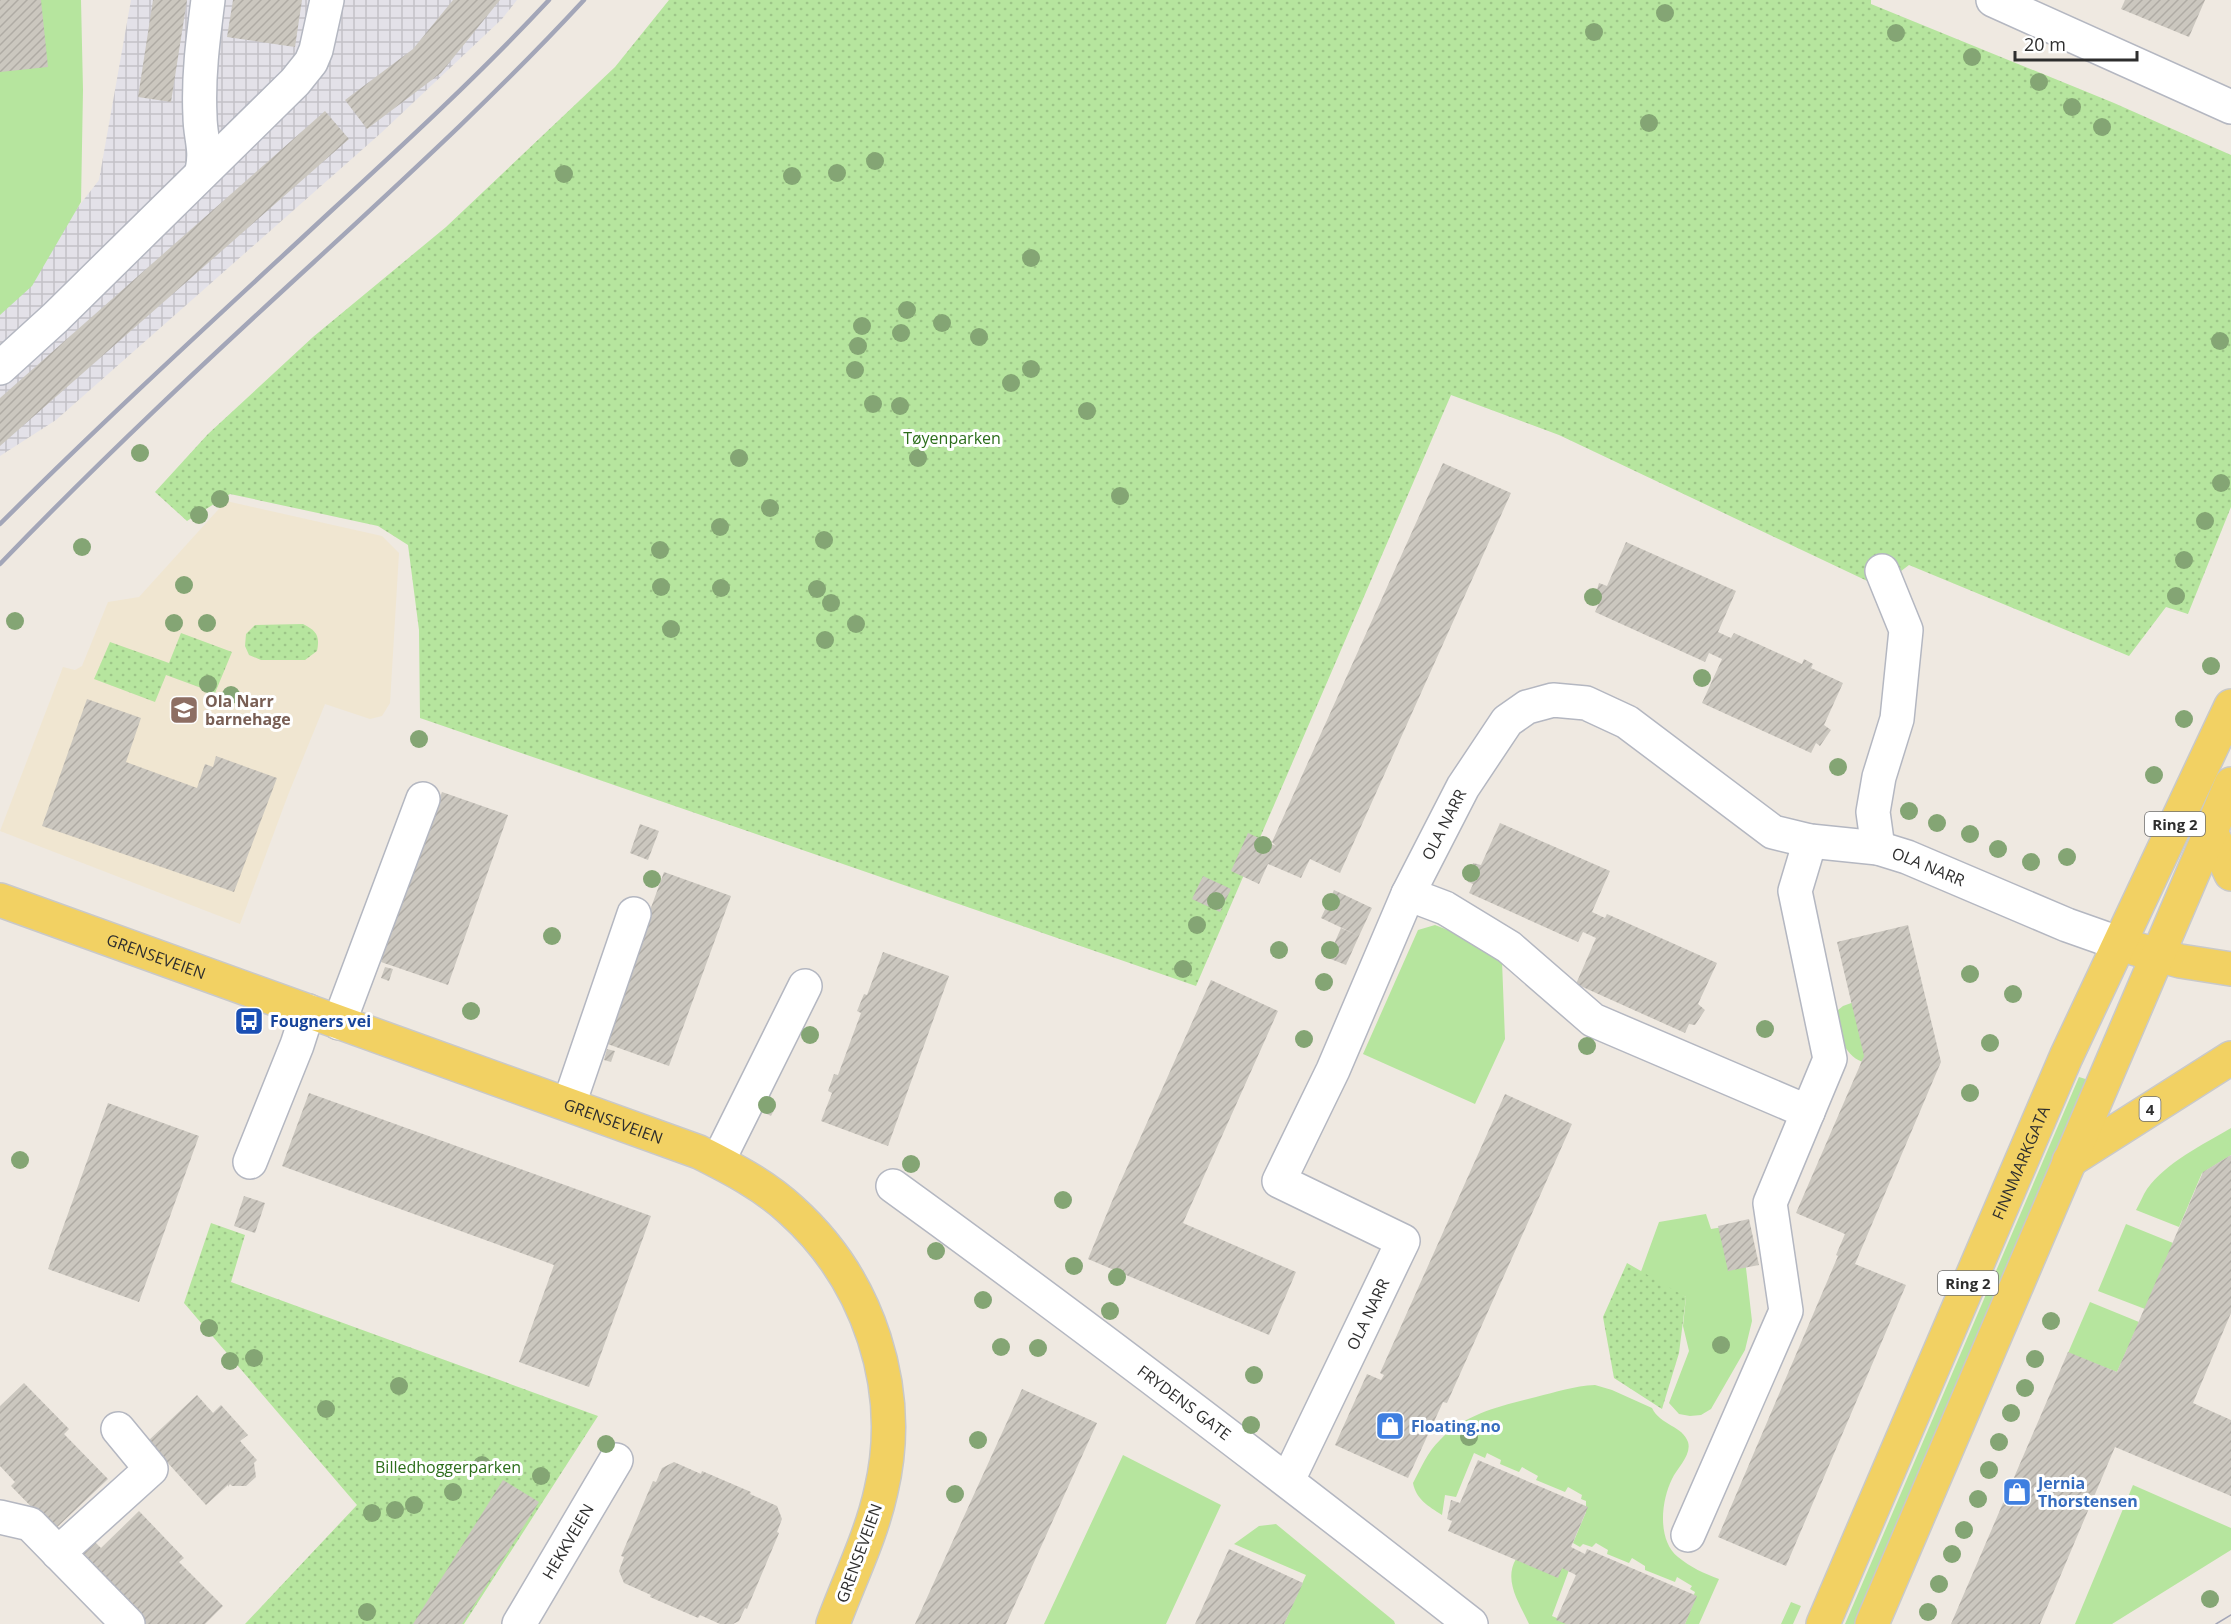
<svg xmlns="http://www.w3.org/2000/svg" width="2231" height="1624" font-family="'Open Sans',sans-serif">
<defs>
<pattern id="industrial-grid" width="8" height="8" patternUnits="userSpaceOnUse" patternTransform="scale(1.5)"><rect width="8" height="8" fill="#e3e1e8"/><path d="M0 4h8M4 0v8" fill="none" stroke="#c3c1c7"/></pattern>
<pattern id="park-dots" width="8" height="8" patternUnits="userSpaceOnUse" patternTransform="scale(1.5)"><rect width="8" height="8" fill="#b6e59e"/><path d="M2 2h.1M6 6h.1" fill="none" stroke="#9dc588" stroke-width="1.8" stroke-linecap="round"/></pattern>
<pattern id="building-hatch" width="6" height="6" patternUnits="userSpaceOnUse" patternTransform="scale(1.5)"><rect width="6" height="6" fill="#cbc7bf"/><path d="M-1 1l2-2M0 6l6-6M5 7l2-2" fill="none" stroke="#afaba4"/></pattern>
</defs>
<rect width="100%" height="100%" fill="#efe9e1"/>
<!-- industrial -->
<path fill="url(#industrial-grid)" d="M131 0H517L502 19 381 133 56 420 0 456V308L99 180Z"/>
<!-- education -->
<path fill="#f0e6d1" d="M226 501 382 536 399 553 390 703 382 716 370 719 325 704 288 795 240 924 0 831 63 667 75 670 82 666 108 602 139 597Z"/>
<!-- grass -->
<path fill="#b6e59e" d="M0 0H81L83 90 81 202 32 286 0 315Z
M1435 925 1476 941 1502 961 1505 1039 1475 1104 1363 1054 1418 930Z
M1854 1002 1866 1063C1843 1057 1837 1032 1838 1010L1843 1006Z
M2079 1077 2092 1081 1861 1624H1845Z
M2231 1128V1155L2202 1173 2179 1227 2136 1210C2140 1203 2143 1195 2147 1189 2167 1162 2202 1145 2231 1128Z
M1706 1214 1711 1229 1741 1224 1752 1321 1745 1350 1711 1409 1701 1415 1690 1416 1679 1414 1669 1403 1689 1351 1683 1326 1686 1297 1639 1277 1659 1222Z
M2126 1224 2173 1243 2145 1309 2098 1291Z
M2090 1302 2139 1322 2117 1372 2068 1353Z
M1595 1385 1612 1390 1652 1408C1660 1425 1683 1426 1688 1442 1692 1455 1677 1468 1672 1479 1661 1501 1657 1540 1678 1557 1690 1567 1705 1574 1719 1579L1699 1624H1685L1695 1599 1693 1597 1695 1592 1690 1589 1692 1586 1677 1577 1675 1582 1645 1570V1566L1632 1558 1629 1563 1607 1554 1608 1550 1596 1543 1592 1547 1583 1544 1580 1547 1573 1543 1586 1512V1501L1581 1499 1582 1495 1568 1487 1565 1492 1536 1480 1538 1476 1522 1467 1519 1472 1500 1464 1501 1460 1487 1453 1485 1458 1474 1453 1456 1497 1445 1495 1442 1515C1428 1506 1416 1499 1413 1483 1421 1468 1428 1451 1440 1440 1466 1413 1502 1406 1536 1397 1556 1392 1574 1386 1595 1385Z
M1123 1455 1221 1505 1166 1624H1044Z
M2133 1485 2231 1528V1550L2112 1624H2075Z
M1276 1524 1394 1621 1395 1624H1284L1306 1575 1234 1544 1259 1526Z
M1516 1559 1562 1567 1569 1570 1552 1616 1571 1624H1529C1520 1604 1503 1581 1516 1559Z
M1791 1602 1801 1606 1793 1624H1781Z"/>
<!-- park -->
<path fill="url(#park-dots)" d="M669 0H1871V4L2114 103 2231 155V507L2188 614 2166 607 2129 656 1909 565 1880 587 1559 435 1451 395 1196 986 420 718 419 630 408 545 378 526 230 494 187 521 155 492 208 434 313 337 446 227 615 67Z
M303 624C317 631 320 636 317 651L305 660H261L249 655 245 646 246 634 255 625Z
M181 633 232 652 215 693 166 675 155 702 94 679 110 642 169 663Z
M211 1223 245 1235 231 1282 598 1416 464 1624H245L357 1505 184 1303Z
M1627 1263 1686 1297 1679 1353 1662 1409 1614 1378 1603 1317Z"/>
<!-- building -->
<path fill="url(#building-hatch)" d="M0 0H41L48 67 0 72Z
M153 0H187L171 102 138 97Z
M233 0H302L295 47 227 37Z
M453 0H500L441 73 367 129 345 100 413 49Z
M2125 0H2205L2189 37 2121 9Z
M325 111 349 139 0 446V398Z
M1443 463 1511 493 1340 873 1310 859 1301 878 1268 864 1259 884 1231 871 1248 833 1276 846 1272 842Z
M1626 542 1736 591 1718 632 1731 638 1734 633 1802 664 1804 659 1813 664 1811 668 1843 683 1824 725 1831 730 1820 746 1816 743 1811 753 1702 703 1722 659 1709 653 1705 662 1595 612 1599 603 1594 600 1599 583 1607 586Z
M87 699 141 718 126 762 197 788 205 764 213 767 216 756 277 778 234 892 42 826Z
M442 792 508 815 448 985 381 962 390 933 388 932 394 915 397 916Z
M1500 823 1610 871 1592 912 1605 918 1607 914 1717 963 1698 1004 1705 1010 1695 1025 1689 1024 1685 1033 1576 984 1596 938 1583 932 1578 942 1469 893 1473 884 1468 882 1473 863 1481 865Z
M640 824 659 831 648 860 630 853Z
M664 872 731 896 669 1066 602 1042Z
M1203 876 1231 889 1220 912 1192 899Z
M1334 890 1372 908 1359 936 1321 918Z
M1908 925 1941 1062 1855 1264 1906 1285 1786 1566 1718 1537 1838 1256 1836 1255 1845 1234 1796 1213 1864 1056 1837 942Z
M1341 928 1359 936 1346 965 1328 958Z
M883 952 949 976 888 1146 821 1121 832 1093 828 1091 834 1074 838 1075 861 1013 857 1011 864 994 867 995Z
M385 967 393 969 389 981 381 978Z
M1211 980 1278 1011 1183 1223 1296 1272 1269 1335 1088 1259 1115 1194Z
M607 1049 615 1051 611 1062 604 1060Z
M309 1093 651 1216 589 1387 519 1362 554 1265 282 1166Z
M1505 1094 1572 1124 1447 1403 1443 1402 1408 1478 1335 1445 1367 1374 1381 1380 1384 1375 1380 1373Z
M108 1103 199 1136 139 1302 48 1269Z
M770 1103 776 1106 771 1116 765 1113Z
M2231 1155V1313L2193 1403 2231 1420V1496L2115 1447 2040 1624H1951L2068 1352 2117 1372 2203 1172Z
M244 1196 265 1203 255 1233 234 1226Z
M1749 1219 1759 1265 1728 1271 1718 1226Z
M24 1383 69 1429 64 1434 108 1479 54 1530 11 1486 15 1482 0 1466V1406Z
M1022 1389 1097 1423 1006 1624H915Z
M197 1395 213 1413 221 1405 248 1435 240 1441 257 1460 254 1463 256 1477 246 1486H232L230 1484 228 1487V1485L206 1505 148 1441Z
M1478 1460 1588 1507 1571 1547 1585 1554 1587 1549 1697 1596 1685 1624H1566L1556 1620 1576 1575 1562 1568 1558 1578 1448 1531 1452 1521 1447 1519 1451 1500 1460 1503Z
M674 1462 701 1474 702 1471 751 1492 750 1494 777 1506 782 1519 777 1532 779 1533 747 1609 745 1608 739 1621 733 1624H720L700 1615 698 1618 650 1597 651 1595 624 1583 619 1571 624 1557 621 1556 653 1481 656 1482 662 1468Z
M503 1480 539 1502 462 1624H413Z
M139 1511 184 1558 179 1562 223 1606 205 1624H136L86 1563 89 1559 83 1553 95 1542 101 1548Z
M1229 1549 1303 1583 1284 1624H1195Z"/>
<g fill="none" stroke-linecap="round" stroke-linejoin="round">
<!-- minor casing -->
<g stroke="#b4b7c1" stroke-width="36">
<g id="minor">
<path d="M1993 0 2231 107"/>
<path d="M202 171C207 149 200 137 200 116 198 77 203 39 208 0"/>
<path d="M0 368 55 318 295 82 311 62 316 50 327 0"/>
<path d="M1878 848 1873 812 1879 777 1897 719 1906 630 1882 571"/>
<path d="M1408 894 1445 908 1509 947 1593 1020 1808 1112"/>
<path d="M339 1023 423 799"/>
<path d="M569 1104 634 914"/>
<path d="M718 1161 805 986"/>
<path d="M250 1162 297 1045 308 1011"/>
<path id="s1" d="M893 1186C1089 1328 1281 1475 1471 1624"/>
<path id="s2" d="M1288 1480 1403 1241 1279 1181 1333 1070 1408 894 1463 787 1507 721 1527 707 1553 700 1586 703 1627 722 1773 832 1810 841 1878 848 1907 857 2067 925 2118 943"/>
<path d="M0 1517 30 1524 128 1624"/>
<path d="M1688 1535 1786 1311 1770 1203 1830 1059 1795 891 1810 841"/>
<path d="M58 1553 151 1469 118 1429"/>
<path id="s3" d="M519 1624 616 1460"/>
</g>
</g>
<!-- major casing -->
<g stroke="#c9c9c9" stroke-width="36">
<g id="major">
<path d="M2211 832 2231 874"/>
<path id="s4" d="M0 900 699 1152C731 1168 764 1185 791 1210 869 1280 905 1389 881 1491 871 1537 849 1580 833 1624"/>
<path d="M2136 949 2180 961 2231 969"/>
<path d="M2069 1161 2231 1058"/>
<path id="s5" d="M1823 1624 2066 1057 2231 706"/>
<path d="M1872 1624 2231 784"/>
</g>
</g>
<!-- minor -->
<use href="#minor" stroke="#fff" stroke-width="33"/>
<!-- major -->
<use href="#major" stroke="#f2d163" stroke-width="33"/>
<!-- tram -->
<path stroke="#a3a6b8" stroke-width="1.5" d="M2216 1624 2231 1615"/>
<!-- rail -->
<path stroke="#a3a6b8" stroke-width="4.5" d="M0 524C107 417 219 315 330 212 405 143 480 74 549 0
M0 564C101 459 207 360 314 262 406 177 499 92 584 0"/>
</g>
<!-- trees -->
<g fill="#84a574">
<circle cx="1665" cy="13" r="9"/>
<circle cx="1594" cy="32" r="9"/>
<circle cx="1896" cy="33" r="9"/>
<circle cx="1972" cy="57" r="9"/>
<circle cx="2039" cy="82" r="9"/>
<circle cx="2072" cy="107" r="9"/>
<circle cx="1649" cy="123" r="9"/>
<circle cx="2102" cy="127" r="9"/>
<circle cx="875" cy="161" r="9"/>
<circle cx="837" cy="173" r="9"/>
<circle cx="564" cy="174" r="9"/>
<circle cx="792" cy="176" r="9"/>
<circle cx="1031" cy="258" r="9"/>
<circle cx="907" cy="310" r="9"/>
<circle cx="942" cy="323" r="9"/>
<circle cx="862" cy="326" r="9"/>
<circle cx="901" cy="333" r="9"/>
<circle cx="979" cy="337" r="9"/>
<circle cx="2220" cy="341" r="9"/>
<circle cx="858" cy="346" r="9"/>
<circle cx="1031" cy="369" r="9"/>
<circle cx="855" cy="370" r="9"/>
<circle cx="1011" cy="383" r="9"/>
<circle cx="873" cy="404" r="9"/>
<circle cx="900" cy="406" r="9"/>
<circle cx="1087" cy="411" r="9"/>
<circle cx="140" cy="453" r="9"/>
<circle cx="739" cy="458" r="9"/>
<circle cx="918" cy="458" r="9"/>
<circle cx="2221" cy="483" r="9"/>
<circle cx="1120" cy="496" r="9"/>
<circle cx="220" cy="499" r="9"/>
<circle cx="770" cy="508" r="9"/>
<circle cx="199" cy="515" r="9"/>
<circle cx="2205" cy="521" r="9"/>
<circle cx="720" cy="527" r="9"/>
<circle cx="824" cy="540" r="9"/>
<circle cx="82" cy="547" r="9"/>
<circle cx="660" cy="550" r="9"/>
<circle cx="2184" cy="560" r="9"/>
<circle cx="184" cy="585" r="9"/>
<circle cx="661" cy="587" r="9"/>
<circle cx="721" cy="588" r="9"/>
<circle cx="817" cy="589" r="9"/>
<circle cx="2176" cy="596" r="9"/>
<circle cx="1593" cy="597" r="9"/>
<circle cx="831" cy="603" r="9"/>
<circle cx="15" cy="621" r="9"/>
<circle cx="174" cy="623" r="9"/>
<circle cx="207" cy="623" r="9"/>
<circle cx="856" cy="624" r="9"/>
<circle cx="671" cy="629" r="9"/>
<circle cx="825" cy="640" r="9"/>
<circle cx="2211" cy="666" r="9"/>
<circle cx="1702" cy="678" r="9"/>
<circle cx="208" cy="684" r="9"/>
<circle cx="231" cy="695" r="9"/>
<circle cx="2184" cy="719" r="9"/>
<circle cx="419" cy="739" r="9"/>
<circle cx="1838" cy="767" r="9"/>
<circle cx="2154" cy="775" r="9"/>
<circle cx="1909" cy="811" r="9"/>
<circle cx="1937" cy="823" r="9"/>
<circle cx="1970" cy="834" r="9"/>
<circle cx="1263" cy="845" r="9"/>
<circle cx="1998" cy="849" r="9"/>
<circle cx="2067" cy="857" r="9"/>
<circle cx="2031" cy="862" r="9"/>
<circle cx="1471" cy="873" r="9"/>
<circle cx="652" cy="879" r="9"/>
<circle cx="1216" cy="901" r="9"/>
<circle cx="1331" cy="902" r="9"/>
<circle cx="1197" cy="925" r="9"/>
<circle cx="552" cy="936" r="9"/>
<circle cx="1279" cy="950" r="9"/>
<circle cx="1330" cy="950" r="9"/>
<circle cx="1183" cy="969" r="9"/>
<circle cx="1970" cy="974" r="9"/>
<circle cx="1324" cy="982" r="9"/>
<circle cx="2013" cy="994" r="9"/>
<circle cx="471" cy="1011" r="9"/>
<circle cx="1765" cy="1029" r="9"/>
<circle cx="810" cy="1035" r="9"/>
<circle cx="1304" cy="1039" r="9"/>
<circle cx="1990" cy="1043" r="9"/>
<circle cx="1587" cy="1046" r="9"/>
<circle cx="1970" cy="1093" r="9"/>
<circle cx="767" cy="1105" r="9"/>
<circle cx="20" cy="1160" r="9"/>
<circle cx="911" cy="1164" r="9"/>
<circle cx="1063" cy="1200" r="9"/>
<circle cx="936" cy="1251" r="9"/>
<circle cx="1074" cy="1266" r="9"/>
<circle cx="1117" cy="1277" r="9"/>
<circle cx="983" cy="1300" r="9"/>
<circle cx="1110" cy="1311" r="9"/>
<circle cx="2051" cy="1321" r="9"/>
<circle cx="209" cy="1328" r="9"/>
<circle cx="1721" cy="1345" r="9"/>
<circle cx="1001" cy="1347" r="9"/>
<circle cx="1038" cy="1348" r="9"/>
<circle cx="254" cy="1358" r="9"/>
<circle cx="2035" cy="1359" r="9"/>
<circle cx="230" cy="1361" r="9"/>
<circle cx="1254" cy="1375" r="9"/>
<circle cx="399" cy="1386" r="9"/>
<circle cx="2025" cy="1388" r="9"/>
<circle cx="326" cy="1409" r="9"/>
<circle cx="2011" cy="1413" r="9"/>
<circle cx="1251" cy="1425" r="9"/>
<circle cx="1469" cy="1437" r="9"/>
<circle cx="978" cy="1440" r="9"/>
<circle cx="1999" cy="1442" r="9"/>
<circle cx="606" cy="1444" r="9"/>
<circle cx="482" cy="1465" r="9"/>
<circle cx="1989" cy="1470" r="9"/>
<circle cx="541" cy="1476" r="9"/>
<circle cx="453" cy="1492" r="9"/>
<circle cx="955" cy="1494" r="9"/>
<circle cx="1978" cy="1499" r="9"/>
<circle cx="414" cy="1505" r="9"/>
<circle cx="395" cy="1510" r="9"/>
<circle cx="372" cy="1513" r="9"/>
<circle cx="1964" cy="1530" r="9"/>
<circle cx="1952" cy="1554" r="9"/>
<circle cx="1939" cy="1584" r="9"/>
<circle cx="2210" cy="1599" r="9"/>
<circle cx="367" cy="1612" r="9"/>
<circle cx="1928" cy="1612" r="9"/>
</g>
<!-- icons -->
<defs>
<g id="school-square" transform="scale(1.5)"><rect x="-9" y="-9" width="18" height="18" rx="4" fill="#8d6e63" stroke="#fff"/><path d="M0-5L7-2L0 1L-7-2ZM-4 1L0 2.5L4 1V4Q0 6-4 4Z" fill="#fff"/></g>
<g id="bus-square" transform="scale(1.5)"><rect x="-9" y="-9" width="18" height="18" rx="4" fill="#1a4fb4" stroke="#fff"/><path d="M-5-6H5V4H4V6H2V4H-2V6H-4V4H-5ZM-3.5-4V0h7V-4ZM-3.5 1.2v1.5H-2V1.2ZM2 1.2v1.5H3.5V1.2Z" fill="#fff"/></g>
<g id="shop-square" transform="scale(1.5)"><rect x="-9" y="-9" width="18" height="18" rx="4" fill="#3f7fe0" stroke="#fff"/><path d="M-5-2.5h2.3a2.7 3.5 0 0 1 5.4 0H5L5.5 6h-11ZM-1.5-2.5h3a1.5 2.3 0 0 0-3 0Z" fill="#fff"/></g>
</defs>
<g fill-rule="evenodd">
<use href="#school-square" x="184" y="710"/>
<use href="#bus-square" x="249" y="1021"/>
<use href="#shop-square" x="1390" y="1426"/>
<use href="#shop-square" x="2017" y="1492"/>
</g>
<g text-anchor="middle" dominant-baseline="central" stroke-width="6" stroke-linejoin="round" paint-order="stroke">
<!-- shield labels -->
<g fill="#fff" stroke="#6d6d6d" stroke-width="1.5">
<rect x="2145" y="812" width="60" height="24" rx="4.5"/>
<rect x="2139.5" y="1097" width="21" height="24" rx="4.5"/>
<rect x="1938" y="1271" width="60" height="24" rx="4.5"/>
</g>
<g font-size="15" font-weight="bold" fill="#2e2e2e">
<text x="2175" y="824">Ring 2</text>
<text x="2150" y="1109">4</text>
<text x="1968" y="1283">Ring 2</text>
</g>
<!-- park labels -->
<g font-size="16" fill="#2c6e1b" stroke="#fff">
<text x="952" y="438">Tøyenparken</text>
<text x="448" y="1467">Billedhoggerparken</text>
</g>
<!-- education labels -->
<g font-size="16" font-weight="bold" fill="#785e54" stroke="#fff" text-anchor="start">
<text x="205" y="701">Ola Narr<tspan x="205" dy="18">barnehage</tspan></text>
</g>
<!-- street labels -->
<g font-size="16" fill="#2e2e2e" stroke="#fff">
<text stroke="none"><textPath href="#s2" startOffset="796">OLA NARR</textPath></text>
<text stroke="none"><textPath href="#s2" startOffset="1390">OLA NARR</textPath></text>
<text stroke="none"><textPath href="#s4" startOffset="166">GRENSEVEIEN</textPath></text>
<text stroke="none"><textPath href="#s4" startOffset="652">GRENSEVEIEN</textPath></text>
<text stroke="none"><textPath href="#s5" startOffset="502">FINNMARKGATA</textPath></text>
<text stroke="none"><textPath href="#s2" startOffset="184">OLA NARR</textPath></text>
<text stroke="none"><textPath href="#s1" startOffset="363">FRYDENS GATE</textPath></text>
<text stroke="none"><textPath href="#s3" startOffset="96">HEKKVEIEN</textPath></text>
<text transform="translate(859 1553) rotate(-70)">GRENSEVEIEN</text>
</g>
<!-- transit labels -->
<g font-size="16" font-weight="bold" fill="#164399" stroke="#fff" text-anchor="start">
<text x="270" y="1021">Fougners vei</text>
</g>
<!-- shop labels -->
<g font-size="16" font-weight="bold" fill="#366cbe" stroke="#fff" text-anchor="start">
<text x="1411" y="1426">Floating.no</text>
<text x="2038" y="1483">Jernia<tspan x="2038" dy="18">Thorstensen</tspan></text>
</g>
</g>
<!-- scale -->
<path d="M2015 51v9h122v-9" fill="none" stroke="#2e2e2e" stroke-width="3"/>
<text x="2024" y="51" font-size="18" fill="#2e2e2e" stroke="#ffffff" stroke-width="4.5" paint-order="stroke">20 m</text>
</svg>
